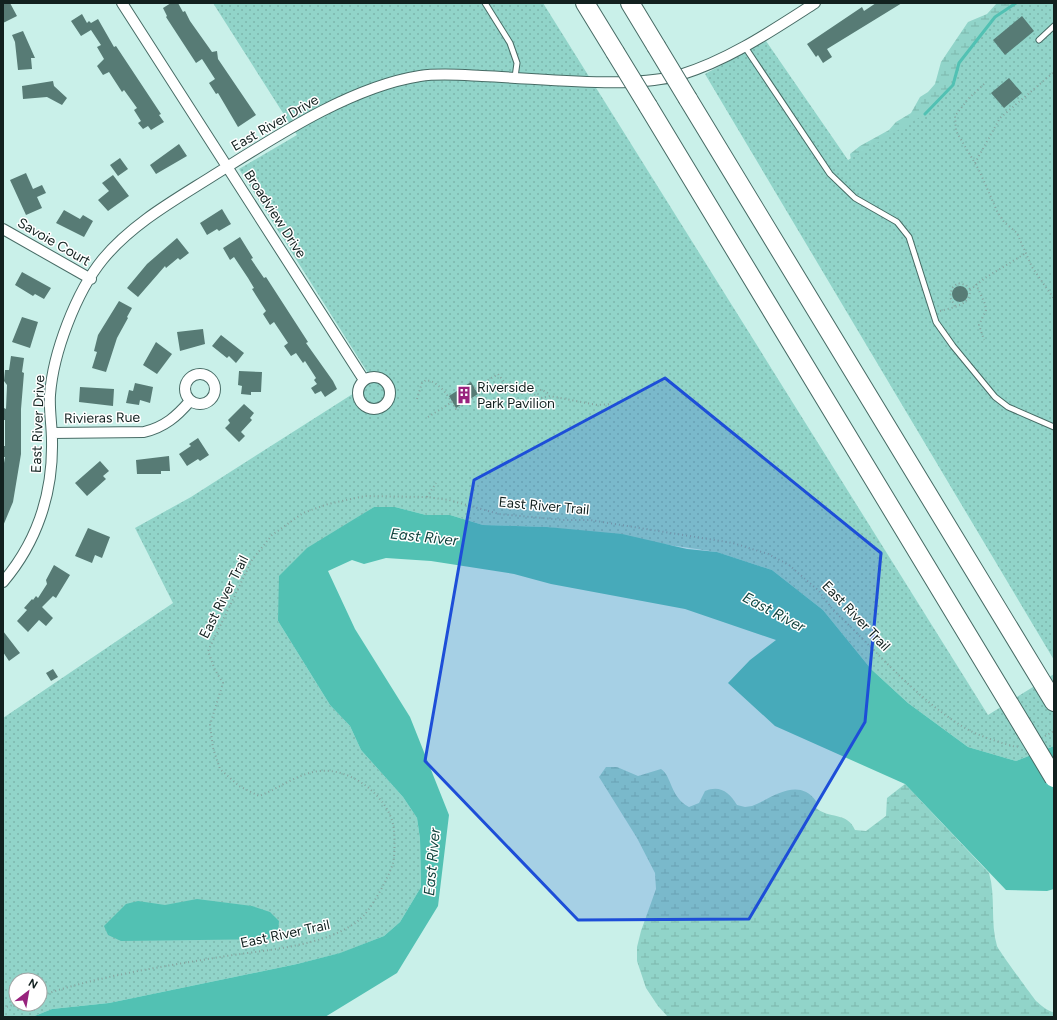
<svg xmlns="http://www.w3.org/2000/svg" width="1057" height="1020" font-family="Figtree,sans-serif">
<defs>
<pattern id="wetland-marsh" width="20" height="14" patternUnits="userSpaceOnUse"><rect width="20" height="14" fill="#91d4c9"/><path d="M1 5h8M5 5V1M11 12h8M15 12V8" fill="none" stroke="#7cb6ac"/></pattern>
<pattern id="park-dots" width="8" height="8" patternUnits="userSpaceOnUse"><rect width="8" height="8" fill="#91d4c9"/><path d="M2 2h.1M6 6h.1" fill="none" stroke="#7cb6ac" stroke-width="1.8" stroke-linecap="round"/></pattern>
</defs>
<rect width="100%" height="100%" fill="#c9f0e9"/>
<!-- wetland -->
<path fill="url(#wetland-marsh)" d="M997 3H1021L954 87 932 112 852 166 850 154 860 146 889 130 896 122 911 113 920 97 928 92 935 84 941 62 968 22 987 14Z
M606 767H617L638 776 661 769C672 776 670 797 689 807L699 803 705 791C720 785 729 792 737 805L745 807 752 806C774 797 798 777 816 801L815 807C829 820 847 811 855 830L866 831 886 816 887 798 905 784 989 873C996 896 990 922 997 946 999 951 1032 996 1036 1001 1041 1005 1048 1012 1054 1012V1017H668L658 1006 646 988 637 961V947L641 931 656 889 655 873 637 838 599 777Z"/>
<!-- park -->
<path fill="url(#park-dots)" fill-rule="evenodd" d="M213 3H543L988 715 1054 674V746L1016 761 968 747 908 703 871 669 823 610 772 570 717 552 547 527 483 525 450 515H426L395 507H374L348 524 278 621 330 705 350 726 361 750 403 797 417 818 420 839 421 887 400 922 384 936 341 953 297 964 109 1003 52 1009 32 1017H3V718L173 603 135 528 191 497 373 381 239 169 297 135ZM16 980H40V1004H16Z
M1016 3H1054V660L705 74 766 41 848 160 925 114 953 85 959 63 995 17Z"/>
<!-- water -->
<path fill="#52c1b3" d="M374 507H395L426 515H450L483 525 547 527 622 534 687 549 717 552 772 570 823 610 871 669 908 703 968 747 1016 761 1054 746V889L1047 891 1006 890 905 784 775 726 728 683 750 660 776 640 685 609 551 584 514 574 431 561 386 558 364 564 352 560 328 571 355 629 410 717 449 815 438 906 397 973 325 1017H32L52 1009 109 1003 297 964 340 953 384 936 400 922 421 887 420 839 417 818 403 797 361 750 350 726 330 705 278 621 279 576 307 548Z
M197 899 252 906 270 912 279 921 278 932 268 939 121 941 108 935 104 926 126 904 138 901 165 905Z"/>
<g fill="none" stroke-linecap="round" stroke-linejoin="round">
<!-- stream -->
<path stroke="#52c1b3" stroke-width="3" d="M925 114 953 85 959 63 995 17 1016 3"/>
</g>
<!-- building -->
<path fill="#577b75" d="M3 3H10L17 16 3 23Z
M171 3H178L183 12 185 11 190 21 212 52 217 51 218 59 256 115 238 127 218 93 216 94 209 83 215 79 202 59 196 63 166 17 167 16 163 8Z
M876 3H902L827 49 832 57 823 63 818 55 816 57 807 44 862 7 864 11Z
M82 14 87 23 89 21 91 23 98 19 114 47 116 46 161 114 159 115 164 122 151 130 148 126 143 129 138 123 141 121 134 110 137 108 124 90 122 92 109 72 103 75 97 66 104 59 97 47 101 45 91 30 81 36 71 21Z
M1022 16 1034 31 1005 55 993 40Z
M23 31 35 58H31L32 69 18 70 15 42 12 35Z
M1009 78 1022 93 1004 108 991 93Z
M53 81 54 86 67 98 62 105 47 97 23 99 22 86Z
M179 144 187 156 156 174 150 165Z
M120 158 128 169 118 176 110 165Z
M26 173 33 189 42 185 46 193 37 197 42 208 26 215 10 180Z
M113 175 129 196 108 211 98 200 109 191 102 183Z
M222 209 231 224 219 231 217 229 207 235 200 223Z
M64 210 80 219 83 215 93 221 84 237 56 223Z
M240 237 253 258 251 259 264 278 266 277 308 342 306 343 333 381 337 389 325 397 321 391 315 394 311 388 317 384 314 380 316 378 305 361 303 363 296 353 291 356 284 346 288 343 274 322 270 325 263 314 266 311 252 289 254 288 248 278 234 257 230 260 223 248Z
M177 238 189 253 180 260 178 258 166 268 165 266 138 297 127 288 147 264Z
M22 272 51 288 44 299 35 294 33 296 15 285Z
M952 294a8 8 0 1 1 16 0a8 8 0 1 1-16 0Z
M119 301 132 308 127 317 128 318 117 338 106 372 92 368 97 352 94 351 98 335Z
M22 317 38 322 30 348 12 342Z
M203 329 205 344 180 351 177 332Z
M221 335 244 353 236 363 229 356 227 358 212 346Z
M156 342 172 354 157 374 143 365Z
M11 356 24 358 22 372 24 373 21 409V454L13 502 3 526V469L5 457H3V446H5V420H3L4 408 6 409 7 385 4 381 5 370H9Z
M239 371 262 372 261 392H251V395L241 394 242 386 238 385Z
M471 382 478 394 456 408 449 396Z
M135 383 153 387 150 403 140 400 139 405 126 403 129 390 133 391Z
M80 387 114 389 113 406 79 402Z
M244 404 254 413 250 418 252 420 241 432 245 436 239 442 225 428 230 423 228 420Z
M198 438 209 455 200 461 198 459 187 466 179 454 191 446 189 444Z
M169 456 170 471H161V474H137L136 460Z
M100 461 109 471 103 476 106 479 87 496 75 483Z
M88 528 110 537 102 558 95 555 92 563 75 556Z
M54 565 70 575 56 598 53 596 42 607 53 618 46 626 39 620 28 632 17 621 27 610 24 608 32 599 33 600 36 596 38 598 47 584 46 580Z
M3 631 20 653 9 661 3 652Z
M53 669 58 677 51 681 46 673Z"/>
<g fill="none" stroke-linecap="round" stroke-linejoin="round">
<!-- lane casing -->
<g stroke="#476b65" stroke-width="7">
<path id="lane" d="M485 3 510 43 517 63 515 77
M1039 40 1054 26
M745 47 830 174 855 198 897 222 909 237 936 322 953 346 995 397 1008 407 1054 427"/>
</g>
<!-- street casing -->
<g stroke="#476b65" stroke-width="12">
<path id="street" d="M122 3 364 380
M3 229 91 279
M185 389a15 15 0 1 1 30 0a15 15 0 1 1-30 0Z
M358 393a16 16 0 1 1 32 0a16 16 0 1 1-32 0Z
M52 433 144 432C165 427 177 416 190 401
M3 582C37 542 53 493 52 441 52 426 49 410 50 395 53 353 76 292 103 259 132 224 173 201 211 177 272 139 349 87 420 76 440 73 462 75 482 76 531 78 581 84 630 82 646 81 664 80 680 75 729 60 773 30 815 3"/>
</g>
<!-- highway casing -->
<g stroke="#476b65" stroke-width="20">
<path id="highway" d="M585 3 615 52
M630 3 656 46
M688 99 1054 702
M648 106 1024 728"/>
</g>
<!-- path -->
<path stroke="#85a39e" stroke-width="2" stroke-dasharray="1 3" stroke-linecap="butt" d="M984 84 968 99 955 116 956 131 979 170 997 211 1004 222 1017 233 1032 267 1054 299
M975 163 1000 118 1054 72
M976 284 985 304 986 310 979 325 984 340
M955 306 950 297 952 288 958 283 966 285 970 289
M940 311C953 307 970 306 970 290L985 278 1026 253
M532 392C540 389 543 389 550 395
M417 399 422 383 426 380C440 382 450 398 456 409L480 394 475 388 498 374 508 387 532 392 537 397 542 398 550 396 597 405 612 404
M428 417 452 402
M427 497 436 483
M1045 736 1054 731
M40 996C98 976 160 967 220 957 262 950 326 947 359 920 370 912 389 877 393 863 395 857 395 831 393 824 386 795 351 768 320 771 298 773 280 788 259 796L239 786 220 769 213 748 210 725 223 683 215 670 208 651 252 560 272 535 303 513 328 504 365 496 427 497 449 500 499 514 564 520H590L733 543 768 554 789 565 819 591 833 610C876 650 915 698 965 728 981 737 999 742 1016 747L1020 746
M3 1008 16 1004"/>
<!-- lane -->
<use href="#lane" stroke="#fff" stroke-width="5"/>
<!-- street -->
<use href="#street" stroke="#fff" stroke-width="10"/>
<!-- highway -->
<use href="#highway" stroke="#fff" stroke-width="18"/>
<!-- highway-bridge casing -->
<g stroke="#476b65" stroke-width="20" stroke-linecap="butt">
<path id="highway-bridge" d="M656 46 688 99
M615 52 648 106
M1024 728 1054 778"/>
</g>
<!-- highway-bridge -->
<use href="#highway-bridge" stroke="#fff" stroke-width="18"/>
</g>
<!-- marked area -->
<path fill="#1d4ed8" fill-opacity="0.2" stroke="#1d4ed8" stroke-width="3" stroke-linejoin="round" d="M665 378 881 553 865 722 749 919 578 920 425 761 474 480Z"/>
<!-- icons -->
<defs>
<g id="building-bare" transform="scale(1.38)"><path d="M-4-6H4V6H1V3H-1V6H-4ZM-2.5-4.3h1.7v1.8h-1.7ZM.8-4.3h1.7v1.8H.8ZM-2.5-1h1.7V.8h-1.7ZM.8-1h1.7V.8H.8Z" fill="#98227d" stroke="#fff" stroke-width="2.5" paint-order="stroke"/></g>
</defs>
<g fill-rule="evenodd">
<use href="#building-bare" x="464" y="395"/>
</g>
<g text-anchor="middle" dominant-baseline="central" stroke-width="3" stroke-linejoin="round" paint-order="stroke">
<!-- street labels -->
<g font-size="14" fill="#12211f" stroke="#fff">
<text transform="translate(275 123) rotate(-30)">East River Drive</text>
<text transform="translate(275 214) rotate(57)">Broadview Drive</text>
<text transform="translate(54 242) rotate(30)">Savoie Court</text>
<text transform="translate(102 418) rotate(-1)">Rivieras Rue</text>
<text transform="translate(38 424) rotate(-88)">East River Drive</text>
<text transform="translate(544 506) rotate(5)">East River Trail</text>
<text transform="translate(224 597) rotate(-63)">East River Trail</text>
<text transform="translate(856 616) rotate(46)">East River Trail</text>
<text transform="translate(285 934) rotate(-12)">East River Trail</text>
</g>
<!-- poi labels -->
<g font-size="14" fill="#12211f" stroke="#fff" text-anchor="start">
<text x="477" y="387">Riverside<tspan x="477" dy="16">Park Pavilion</tspan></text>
</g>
<!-- water labels -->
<g font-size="15" font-style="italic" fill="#12443e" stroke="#fff">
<text transform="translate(424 537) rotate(6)">East River</text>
<text transform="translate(774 612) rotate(28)">East River</text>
<text transform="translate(432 862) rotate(-85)">East River</text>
</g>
</g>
<!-- border -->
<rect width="1057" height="1020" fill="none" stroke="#12211f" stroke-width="8"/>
<!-- north arrow -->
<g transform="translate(28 992) rotate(31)"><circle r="19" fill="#ffffff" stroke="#a0a6a5"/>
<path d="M0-3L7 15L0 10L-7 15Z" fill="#98227d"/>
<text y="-6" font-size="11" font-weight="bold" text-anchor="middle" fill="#12211f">N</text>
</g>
</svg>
